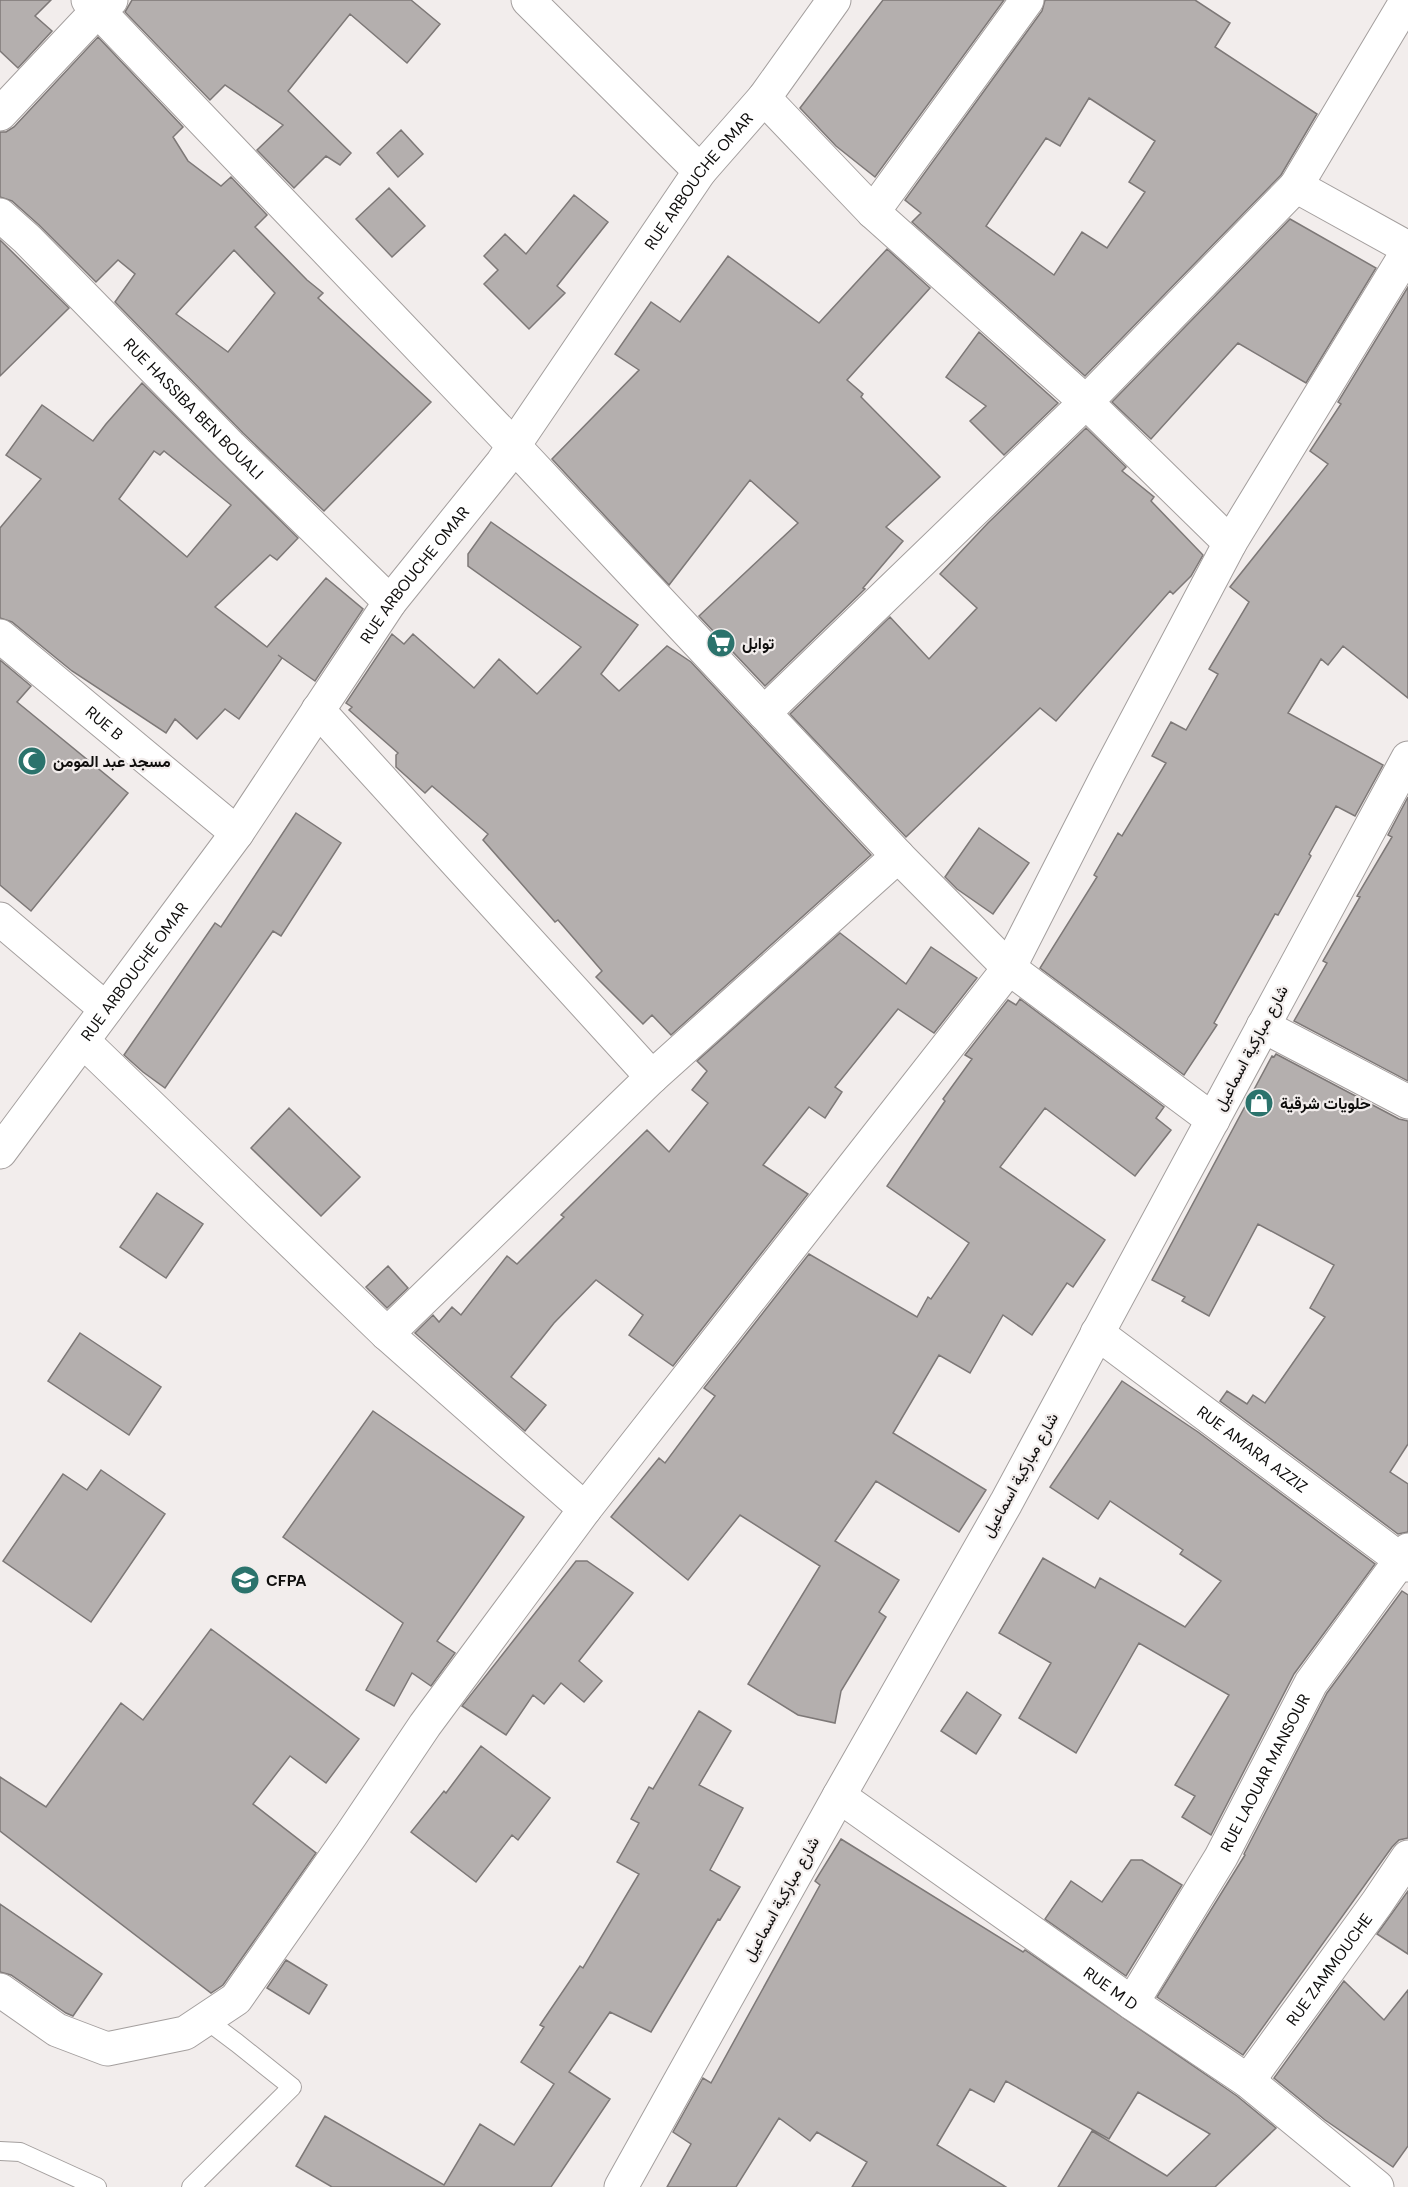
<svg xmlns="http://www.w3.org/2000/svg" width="1408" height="2187" font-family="'DM Sans',Vazirmatn,sans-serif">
<rect width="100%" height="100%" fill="#f2edec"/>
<!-- building -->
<path fill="#b4afae" stroke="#7d7877" stroke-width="1.5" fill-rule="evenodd" d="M0 0H51L35 16 52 31 18 68 0 51Z
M132 0H411L440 24 407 63 350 14 288 91 351 153 340 165 326 156 294 188 257 150 283 125 225 85 210 100 125 12Z
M883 0H1004L875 177 836 146 800 108Z
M1045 0H1195L1230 23 1215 47 1317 114 1281 175 1085 376 912 222 921 213 905 200 1042 11ZM1089 98 1155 141 1129 182 1145 192 1107 248 1082 232 1054 275 986 226 1046 138 1060 146Z
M98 37 183 127 173 137 188 161 221 186 231 177 267 215 255 227 307 280 323 293 318 298 431 402 324 511 243 433 115 302 135 274 118 260 96 282 39 225 12 201 0 197V132H6L14 127ZM234 250 275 293 228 352 176 314Z
M401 130 423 154 398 177 377 153Z
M389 188 425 226 392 257 356 219Z
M574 195 608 222 557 286 565 293 529 329 484 284 498 270 484 256 505 234 526 254Z
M1290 219 1376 268 1306 383 1238 343 1151 439 1112 402Z
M0 240 69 308 0 376Z
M887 249 930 288 847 380 863 394 861 397 940 477 886 527 903 541 863 588 865 589 765 686 699 616 798 523 750 480 669 585 552 459 639 370 615 354 651 302 680 322 728 256 819 323Z
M1408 287V698L1343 646 1328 665 1321 659 1288 713 1383 765 1355 816 1336 806 1309 854 1311 856 1278 915 1275 914 1214 1023 1217 1025 1184 1075 1040 968 1097 877 1094 875 1118 833 1122 836 1166 763 1152 756 1171 722 1186 730 1218 674 1209 669 1249 602 1230 587 1328 464 1310 451 1341 404 1338 402Z
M979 332 1058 403 1004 455 970 421 986 406 946 377Z
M142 383 298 538 277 560 270 555 215 607 267 647 326 578 363 609 315 681 278 655 282 658 239 719 225 709 197 739 175 719 166 733 72 671 12 622 0 618V528L41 479 6 455 42 405 93 441 106 424ZM154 451 160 455 164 451 231 505 187 557 119 499Z
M1086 428 1126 467 1122 471 1154 497 1151 501 1203 555 1191 576 1173 594 1170 591 1056 721 1040 708 906 837 790 714 890 617 929 659 977 608 940 574 988 523Z
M491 522 638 625 601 674 619 691 667 646 691 662 871 855 671 1035 652 1015 643 1024 596 977 602 971 558 920 555 922 483 840 488 834 432 786 425 793 396 767V755L398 753 349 710 352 707 346 703 392 634 404 644 413 634 474 688 499 659 537 694 581 647 468 566V554Z
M0 660 31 686 17 702 128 793 31 911 0 885Z
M1408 797V1081L1294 1021 1327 963 1323 961 1360 897 1357 896 1392 837 1388 835Z
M296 813 341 843 281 936 273 931 165 1088 143 1072 124 1055 215 923 221 927Z
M979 828 1029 863 993 914 957 889 945 877Z
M840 933 906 984 931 947 977 978 934 1033 898 1009 835 1087 842 1092 825 1118 809 1107 763 1165 808 1194 673 1366 629 1335 643 1315 596 1280 554 1323 511 1377 546 1405 525 1431 415 1333 433 1315 439 1322 452 1307 461 1315 507 1256 517 1264 564 1217 561 1215 647 1130 669 1152 708 1103 692 1090 707 1071 697 1061Z
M1020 999 1164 1107 1156 1118 1171 1130 1135 1176 1045 1108 1000 1167 1105 1240 1073 1287 1067 1283 1032 1335 1003 1315 970 1373 939 1355 893 1433 986 1490 959 1532 876 1481 835 1541 899 1580 879 1612 886 1617 841 1691 835 1723 798 1715 748 1684 820 1566 740 1515 688 1580 611 1517 659 1458 665 1463 715 1396 704 1388 809 1254 917 1317 928 1297 931 1299 969 1243 887 1186 945 1101 943 1099 972 1059 965 1055 1008 1000 1016 1005Z
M1276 1054 1399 1119 1408 1121V1444L1390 1472 1408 1484V1532L1398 1534 1220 1401 1227 1391 1247 1404 1253 1395 1265 1403 1325 1317 1310 1308 1334 1265 1258 1224 1209 1316 1182 1301 1185 1297 1152 1280 1272 1056 1274 1057Z
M289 1108 360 1177 321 1216 251 1148Z
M157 1193 203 1224 166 1278 120 1247Z
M388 1266 408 1288 387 1308 366 1287Z
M80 1333 161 1387 129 1435 48 1381Z
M1122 1381 1198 1432 1375 1564 1294 1674 1211 1835 1182 1817 1195 1796 1175 1785 1229 1695 1139 1643 1076 1753 1019 1718 1051 1663 999 1633 1043 1558 1095 1588 1100 1578 1185 1627 1221 1581 1180 1554 1183 1550 1110 1501 1098 1519 1050 1487Z
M373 1411 524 1517 437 1641 455 1653 431 1686 412 1673 394 1706 366 1690 403 1623 283 1537Z
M101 1470 165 1514 91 1622 3 1561 63 1474 87 1490Z
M576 1561H587L633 1593 579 1661 602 1681 584 1702 561 1683 544 1704 533 1695 506 1735 462 1706Z
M1402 1591 1408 1595V1838L1399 1840 1392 1847 1243 2055 1157 1997 1245 1855 1244 1854 1327 1693Z
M211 1629 359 1739 326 1783 290 1756 253 1804 316 1853 223 1985 211 1993 0 1831V1777L46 1807 121 1703 143 1720Z
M967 1692 1001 1715 976 1754 941 1731Z
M699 1711 731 1731 699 1785 743 1808 710 1870 740 1887 720 1920 718 1919 651 2032 610 2012 569 2072 610 2099 551 2187H332L296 2166 325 2116 444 2185 480 2124 514 2145 554 2084 521 2062 544 2027 540 2025 580 1966 583 1968 639 1874 617 1862 639 1823 631 1819 649 1787 653 1789Z
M481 1746 550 1798 518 1840 512 1835 476 1882 411 1832 444 1791 446 1793Z
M841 1839 1023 1952 1025 1950 1237 2096 1276 2128 1215 2187H1058L1092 2131 1167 2176 1210 2134 1138 2092 1109 2139 1006 2081 994 2102 970 2089 937 2145 1006 2187H852L867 2162 817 2132 810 2141 779 2118 736 2187H667L691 2144 673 2132 703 2078 711 2083 820 1885 815 1881Z
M1131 1860H1142L1182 1885 1126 1976 1045 1919 1071 1881 1102 1902Z
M1408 1891V1954L1377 1934Z
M0 1904 102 1974 73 2016 66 2013 11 1975 0 1972Z
M286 1960 327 1985 309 2014 267 1988Z
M1344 1981 1384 2020 1408 1990V2146L1393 2167 1325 2120 1274 2078Z"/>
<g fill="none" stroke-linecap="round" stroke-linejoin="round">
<!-- lane casing -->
<g stroke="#a49f9e" stroke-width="20">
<path id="lane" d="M0 2151 20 2152 97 2187
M191 2187 292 2087 237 2043 205 2019"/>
</g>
<!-- street casing -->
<g stroke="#a49f9e" stroke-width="35">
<g id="street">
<path d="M88 0 513 445 898 856 1009 968 1213 1120"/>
<path d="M528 0 700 171"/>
<path d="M1407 0 1296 186 1408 248"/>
<path d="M764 98 873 212 1086 402 1230 543"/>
<path d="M873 212 1027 0"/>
<path id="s1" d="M0 215 27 239 230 446 390 602"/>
<path id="s2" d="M0 636 237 833"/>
<path d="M318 710 652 1077 387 1334"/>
<path d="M764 713 1086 402 1296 186"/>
<path d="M0 919 106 1009"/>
<path d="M1263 1026 1408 1102"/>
<path d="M83 1041 387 1334 585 1509"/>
<path d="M652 1077 898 856"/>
<path id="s3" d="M0 1152 237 833 390 602 502 463 700 171 764 98 834 0"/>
<path id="s4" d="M1097 1333 1408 1565"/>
<path id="s5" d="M839 1796 1132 2003 1248 2081 1377 2187"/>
<path d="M0 1990 57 2030 107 2049 185 2033 236 1999 351 1835 425 1725 585 1509 1009 968 1109 772 1230 543 1408 251"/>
<path id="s6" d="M1132 2003 1221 1857 1311 1683 1408 1550"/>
<path id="s7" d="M1248 2081 1377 1903 1408 1857"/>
</g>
</g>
<!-- secondary casing -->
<g stroke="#a49f9e" stroke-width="35">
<path id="secondary" d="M0 114 98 10 111 0"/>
</g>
<!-- primary casing -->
<g stroke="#a49f9e" stroke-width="35">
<path id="primary" d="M621 2187 839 1796 1006 1503 1408 758"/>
</g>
<!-- lane -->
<use href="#lane" stroke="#fff" stroke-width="18"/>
<!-- street -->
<use href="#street" stroke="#fff" stroke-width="33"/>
<!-- secondary -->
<use href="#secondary" stroke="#fff" stroke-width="33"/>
<!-- primary -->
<use href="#primary" stroke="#fff" stroke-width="33"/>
</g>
<!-- icons -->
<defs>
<g id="supermarket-disc" transform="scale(1.5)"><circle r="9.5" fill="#2b736c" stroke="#f2edec"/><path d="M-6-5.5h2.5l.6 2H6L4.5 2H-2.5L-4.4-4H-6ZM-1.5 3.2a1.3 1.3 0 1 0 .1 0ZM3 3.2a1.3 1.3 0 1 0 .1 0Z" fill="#fff"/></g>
<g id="mosque-disc" transform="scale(1.5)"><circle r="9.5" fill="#2b736c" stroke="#f2edec"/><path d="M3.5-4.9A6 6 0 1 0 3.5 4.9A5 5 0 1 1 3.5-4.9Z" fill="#fff"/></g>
<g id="shop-disc" transform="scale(1.5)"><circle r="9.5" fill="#2b736c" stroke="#f2edec"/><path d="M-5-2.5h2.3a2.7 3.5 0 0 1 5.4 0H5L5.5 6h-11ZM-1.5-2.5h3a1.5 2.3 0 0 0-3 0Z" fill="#fff"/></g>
<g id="university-disc" transform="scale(1.5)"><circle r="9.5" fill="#2b736c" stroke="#f2edec"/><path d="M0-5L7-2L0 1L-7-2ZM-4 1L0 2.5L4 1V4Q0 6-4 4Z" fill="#fff"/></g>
</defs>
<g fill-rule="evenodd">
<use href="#supermarket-disc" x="721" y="643"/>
<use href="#mosque-disc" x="32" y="761"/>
<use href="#shop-disc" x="1259" y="1103"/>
<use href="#university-disc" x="245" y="1580"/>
</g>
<g text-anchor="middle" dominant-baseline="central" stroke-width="4.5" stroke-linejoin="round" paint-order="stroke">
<!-- street labels -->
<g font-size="16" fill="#0e0d0c" stroke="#f2edec">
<text stroke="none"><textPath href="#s3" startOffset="1197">RUE ARBOUCHE OMAR</textPath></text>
<text stroke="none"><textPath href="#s1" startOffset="274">RUE HASSIBA BEN BOUALI</textPath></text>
<text stroke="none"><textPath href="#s3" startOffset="711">RUE ARBOUCHE OMAR</textPath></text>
<text stroke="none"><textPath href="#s2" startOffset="136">RUE B</textPath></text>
<text stroke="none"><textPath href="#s3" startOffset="225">RUE ARBOUCHE OMAR</textPath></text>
<text transform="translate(1251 1048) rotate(-62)">شارع مباركية اسماعيل</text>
<text stroke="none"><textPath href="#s4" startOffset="194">RUE AMARA AZZIZ</textPath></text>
<text transform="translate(1020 1475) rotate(-61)">شارع مباركية اسماعيل</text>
<text stroke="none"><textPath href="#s6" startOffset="266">RUE LAOUAR MANSOUR</textPath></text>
<text transform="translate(781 1899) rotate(-61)">شارع مباركية اسماعيل</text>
<text stroke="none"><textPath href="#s7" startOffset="138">RUE ZAMMOUCHE</textPath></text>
<text stroke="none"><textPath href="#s5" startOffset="333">RUE M D</textPath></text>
</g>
<!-- poi labels -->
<g font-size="16" font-weight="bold" fill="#0e0d0c" stroke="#f2edec" text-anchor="start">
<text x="742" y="643">توابل</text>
<text x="53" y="761">مسجد عبد المومن</text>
<text x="1280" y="1103">حلويات شرقية</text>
<text x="266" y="1580">CFPA</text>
</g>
</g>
</svg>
